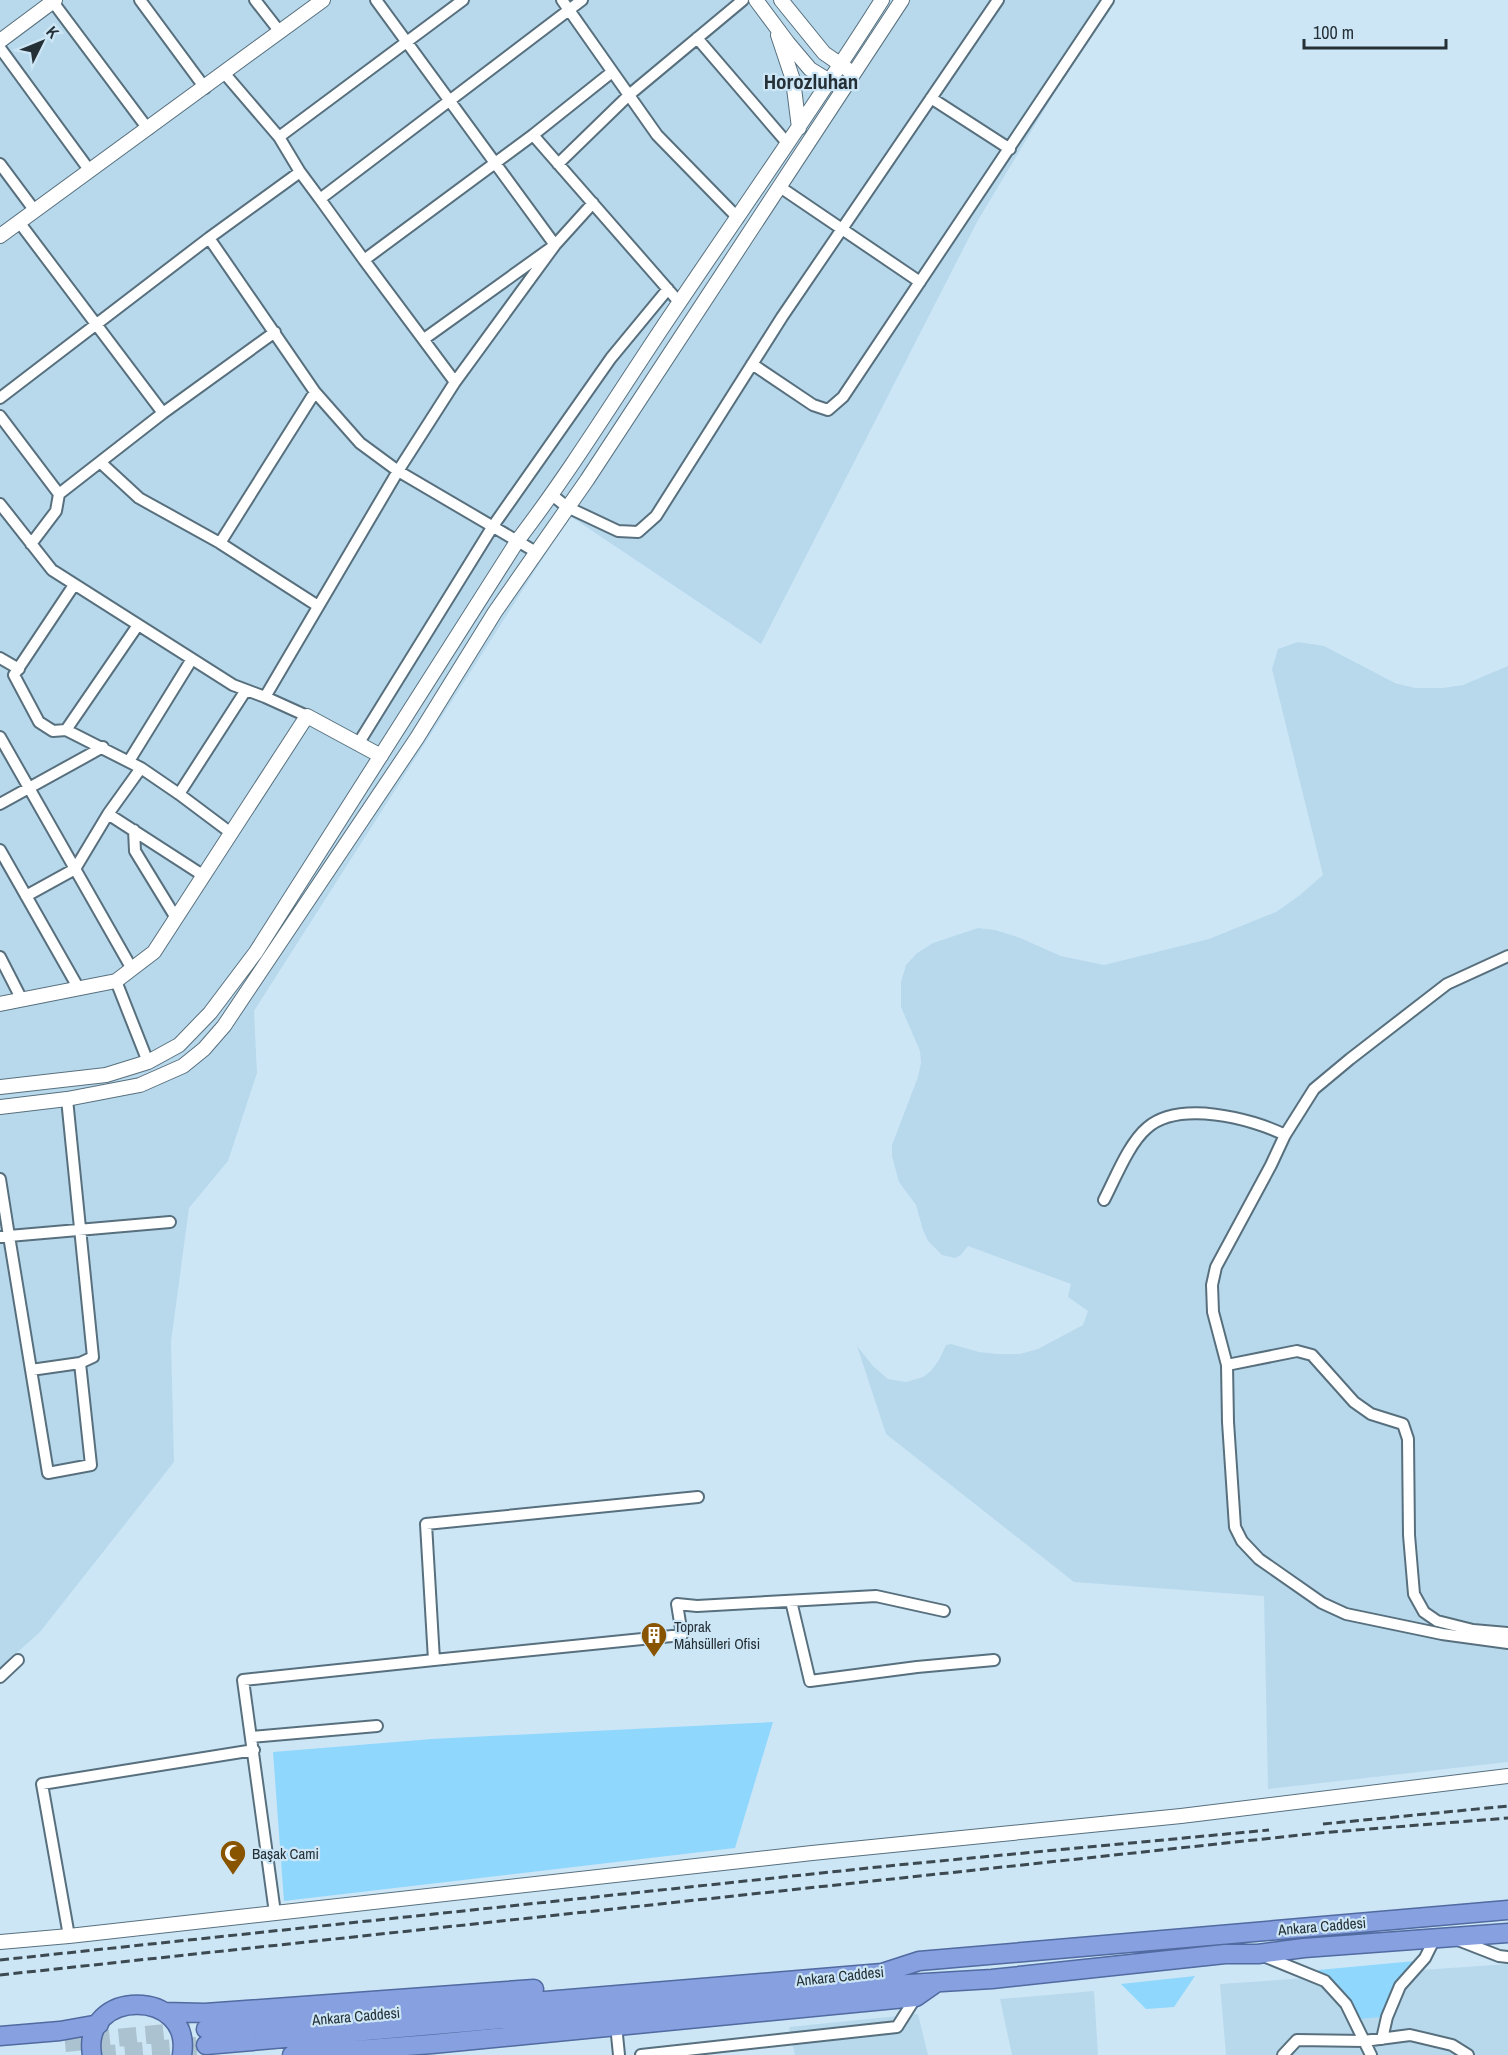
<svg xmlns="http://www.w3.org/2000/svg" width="1508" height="2055" font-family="'Archivo Narrow',sans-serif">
<rect width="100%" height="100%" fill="#cce6f6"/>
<!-- built -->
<path fill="#b8d9ec" d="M0 0H1110L977 222 761 644 570 516 254 1011 257 1073 228 1161 189 1208 171 1342 174 1462 40 1632 0 1668Z
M1298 642 1324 646 1395 683 1415 688H1443L1463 685 1508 666V1762L1268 1789 1264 1596 1074 1582 886 1434 857 1346 873 1366 888 1379 906 1382 923 1377 931 1371 939 1360 946 1345 951 1344 979 1352 998 1354H1020L1038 1349 1083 1325 1088 1311 1068 1297 1071 1284 968 1246 961 1255 955 1258 942 1255 928 1241 923 1230 916 1205 899 1182 892 1156V1145L918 1077 921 1063 920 1051 901 1007V982L906 965 917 953 933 943 978 928 995 930 1020 938 1061 956 1104 965 1209 939 1276 912 1300 895 1323 875 1272 669 1278 649Z
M1508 1964V2055H1226L1220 1984Z
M1094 1991 1098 2055H1012L1000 1999Z
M918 2014 928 2055H795L789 2027Z"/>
<!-- green -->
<path fill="#90d7fd" d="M773 1722 735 1848 284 1901 273 1752 432 1739Z
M1415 1961C1398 1982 1390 1991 1381 2017L1359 2019 1337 1988 1318 1970Z
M1195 1976 1174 2007 1146 2009 1121 1984Z"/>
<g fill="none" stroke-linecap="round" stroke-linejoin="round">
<!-- trunk-tunnel -->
<path stroke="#abc2d0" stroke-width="18" stroke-dasharray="18 9" stroke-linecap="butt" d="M65 2043 206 2029
M98 2055 206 2045"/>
<!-- minor casing -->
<g stroke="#58707e" stroke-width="14">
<path id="minor" d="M140 0 205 88
M255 0 280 32
M376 0 555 245 424 339
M562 0 657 135 738 218
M53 2 148 129
M697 38 788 144
M0 48 90 171
M225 74 279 137 300 172 320 199
M931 98 1010 149
M533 135 679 302
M279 137 463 0
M0 164 35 211
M558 164 629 95 743 0
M780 187 920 282
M209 238 315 392 360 443 398 471 536 552
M364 260 320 199 582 0
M752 364 813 405 828 410 843 397 1108 0
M455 382 364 260 533 135 612 72
M0 398 209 238 300 172
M163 413 275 332
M0 416 59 494 163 413 19 222
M100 462 139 498 220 543 318 606
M552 495 567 507 618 531 638 532 656 516 782 317 998 0
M0 504 52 570 233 685 265 697 307 716
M220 543 315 392
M31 544 56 511 59 494
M138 625 66 730 141 768 179 794 231 833
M0 658 19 669
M265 697 398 471 455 382 555 245 593 203
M66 730 53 731 39 722 14 675 74 585
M0 737 132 969
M358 744 493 526 611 358 668 289
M129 761 192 659
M179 794 246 690
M0 804 103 747
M108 814 204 876
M134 830 135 851 176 918
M0 850 79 989
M26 896 75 869 108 814 141 768
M1508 956 1447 984 1350 1059 1314 1089 1285 1135 1271 1165 1216 1267 1212 1285 1213 1312 1227 1365 1228 1422 1235 1527 1242 1541 1259 1559 1322 1603 1346 1614 1442 1634 1508 1643
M0 957 22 1000
M116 981 148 1062
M0 1179 9 1236 170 1222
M1104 1200C1115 1179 1129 1143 1147 1128 1179 1100 1251 1118 1285 1135
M0 1237 9 1236 48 1473 91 1465 80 1363 93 1357 67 1099
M1227 1365 1297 1351 1312 1355 1354 1402 1371 1414 1403 1424 1408 1439 1409 1535 1414 1594 1424 1612 1437 1621 1473 1630 1508 1633
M31 1370 80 1363
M791 1601 810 1681 917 1667 994 1660
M434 1660 682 1635 677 1604 697 1606 876 1596 944 1611
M0 1677 18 1660
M252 1737 377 1726
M275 1913 243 1680 434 1660 426 1524 698 1497
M69 1936 42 1784 254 1750
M1458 1940 1499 1956 1508 1957
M1261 1955 1325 1981 1346 2004 1371 2055
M616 2025 619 2055
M1382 2039 1387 2017 1400 1986 1425 1958 1435 1938
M641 2055 897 2027 916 1997
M1283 2055 1297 2040 1364 2041 1410 2035 1452 2045 1468 2055"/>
</g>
<!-- tertiary casing -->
<g stroke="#58707e" stroke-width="16">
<path id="tertiary" d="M756 0 788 43 810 69 836 85
M781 0 824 53 847 69
M778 35 793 80 799 128
M0 41 55 0
M0 236 323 0
M0 1004 116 981 154 952 307 716 381 756
M0 1087 106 1075 148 1062 179 1045 210 1013 256 952 518 540C576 464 625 382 679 303 747 202 817 103 882 0
M0 1107 67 1099 140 1085 183 1066 204 1049 224 1026 417 738 495 612 587 480 902 0
M0 1942 69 1936 812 1853 1181 1816 1508 1776"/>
</g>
<!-- trunk casing -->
<g stroke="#516aa0" stroke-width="21">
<path id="trunk" d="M164 2012 205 2013 534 1989
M206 2029 882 1973 919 1961 1508 1910
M0 2036 60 2031 99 2024
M206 2045 892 1985 992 1979 1225 1954H1258L1304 1948 1508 1933
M92 2055C81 1988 193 1988 182 2055
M292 2055 432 2044 916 1997 936 1983"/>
</g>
<!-- minor -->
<use href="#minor" stroke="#fff" stroke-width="10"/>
<!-- tertiary -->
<use href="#tertiary" stroke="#fff" stroke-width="14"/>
<!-- trunk -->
<use href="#trunk" stroke="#86a0e0" stroke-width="18"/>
<!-- rail -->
<path stroke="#3c4950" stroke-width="3" stroke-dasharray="9 4.5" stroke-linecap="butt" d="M1323 1824 1508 1806
M0 1960 897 1865 1269 1830
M0 1975 1319 1833 1508 1818"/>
</g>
<!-- icons -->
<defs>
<g id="building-pin" transform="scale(1.35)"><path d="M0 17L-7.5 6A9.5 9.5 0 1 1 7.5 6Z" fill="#885400" stroke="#cce6f6"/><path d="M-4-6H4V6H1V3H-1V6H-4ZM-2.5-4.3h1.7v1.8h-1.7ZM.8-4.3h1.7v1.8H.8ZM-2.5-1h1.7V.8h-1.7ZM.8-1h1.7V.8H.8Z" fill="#fff"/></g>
<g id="mosque-pin" transform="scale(1.35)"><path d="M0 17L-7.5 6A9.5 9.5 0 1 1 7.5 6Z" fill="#885400" stroke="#cce6f6"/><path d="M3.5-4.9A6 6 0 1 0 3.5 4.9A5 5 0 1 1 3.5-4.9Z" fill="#fff"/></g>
</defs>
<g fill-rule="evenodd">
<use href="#building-pin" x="654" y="1635"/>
<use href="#mosque-pin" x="233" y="1853"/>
</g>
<g text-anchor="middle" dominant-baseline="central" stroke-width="4.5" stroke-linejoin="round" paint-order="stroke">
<!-- poi labels -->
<g font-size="15" fill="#253036" stroke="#cce6f6" text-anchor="start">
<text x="674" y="1626">Toprak<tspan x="674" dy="17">Mahsülleri Ofisi</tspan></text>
<text x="252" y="1853">Başak Cami</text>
</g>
<!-- street labels -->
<g font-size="15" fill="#253036" stroke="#cce6f6">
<text transform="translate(1322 1926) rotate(-5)">Ankara Caddesi</text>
<text transform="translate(840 1976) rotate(-6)">Ankara Caddesi</text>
<text transform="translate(356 2016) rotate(-5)">Ankara Caddesi</text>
</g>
<!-- district labels -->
<g font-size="21" font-weight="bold" fill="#253036" stroke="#cce6f6">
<text x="811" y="81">Horozluhan</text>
</g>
</g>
<!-- north arrow -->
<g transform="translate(42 42) rotate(47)" stroke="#cce6f6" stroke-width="4.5" paint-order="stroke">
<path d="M0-4.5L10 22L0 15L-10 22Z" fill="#253036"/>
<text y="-9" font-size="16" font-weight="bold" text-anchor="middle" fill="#253036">K</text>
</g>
<!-- scale -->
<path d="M1304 39v9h142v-9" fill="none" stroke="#253036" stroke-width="3"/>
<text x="1313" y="39" font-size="18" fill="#253036" stroke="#cce6f6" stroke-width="4.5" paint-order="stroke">100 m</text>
</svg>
